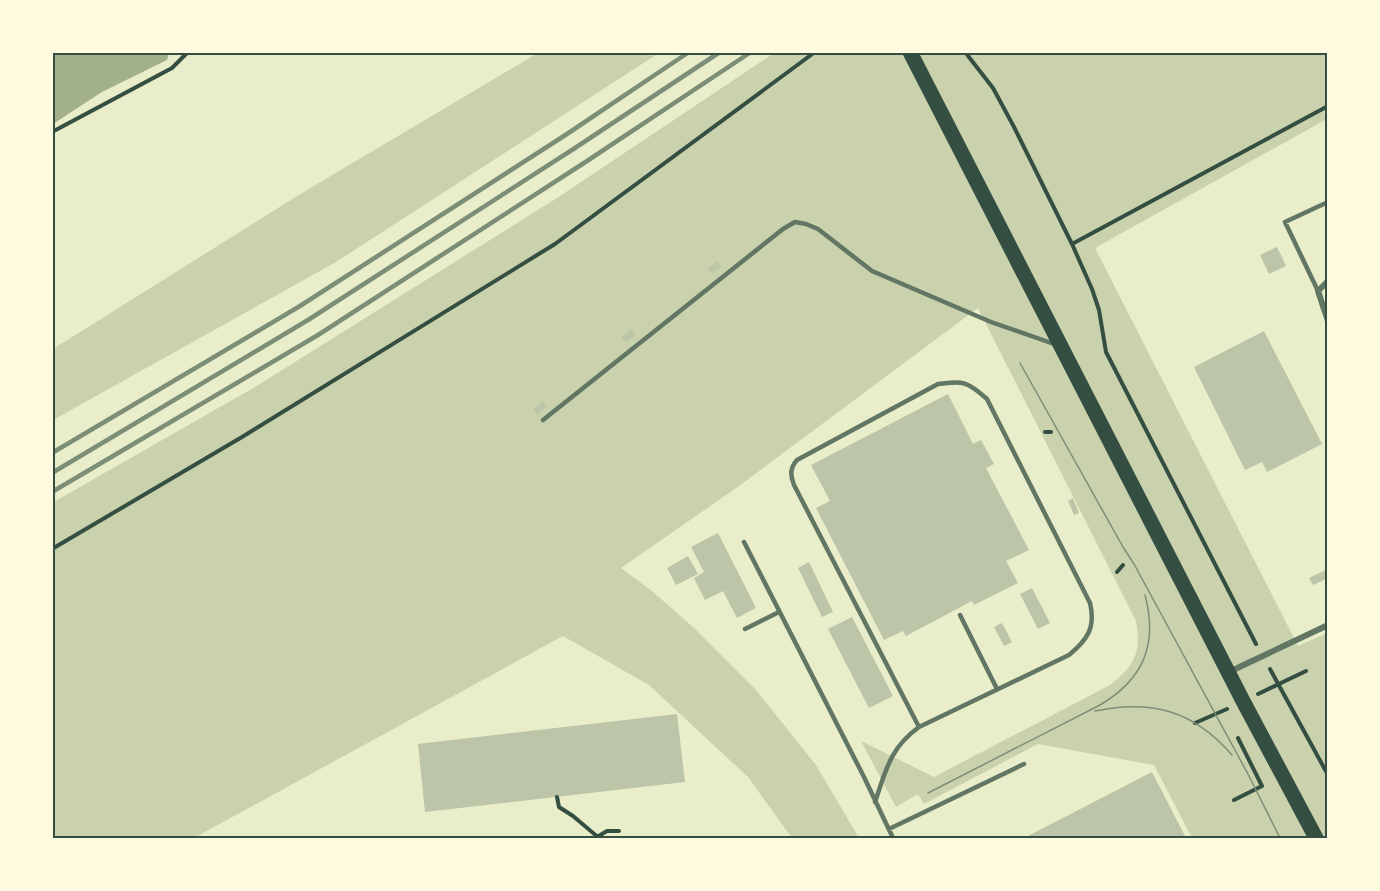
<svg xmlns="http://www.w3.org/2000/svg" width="1380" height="891" font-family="Ubuntu,sans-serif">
<rect width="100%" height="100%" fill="#e9edc9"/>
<!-- green -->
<path fill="#cad2ad" d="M538 53H659L336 262 53 420V349L302 193Z
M774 53H1327V119L1095 248 1298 646 1327 633V838H1192L1154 765 1038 744 924 804 918 794 896 807 861 741 934 777 1110 685C1134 666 1142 653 1136 621L978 308 739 486 621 568 652 591 694 628 756 690 816 765 859 838H792L748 777 649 685 563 636 194 838H53L52 503 255 387 557 198Z"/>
<!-- water -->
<path fill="#a3b18a" d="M53 52H169V53L167 60 102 92 53 124Z"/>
<!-- building -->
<path fill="#bcc5a7" d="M1277 247 1286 266 1269 274 1260 255Z
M717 261 722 266 712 274 708 269Z
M631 329 636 335 626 343 622 337Z
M1264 331 1322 444 1267 472 1262 462 1245 470 1194 367Z
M948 394 973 444 981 440 994 464 986 468 1029 550 1006 561 1018 583 974 605 972 601 906 636 903 631 884 640 816 508 830 501 811 465Z
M543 401 547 406 537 414 533 409Z
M1073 498 1079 513 1074 515 1068 501Z
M718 533 756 608 737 618 723 591 705 600 694 578 704 572 691 547Z
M688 556 698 574 676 585 667 568Z
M809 562 833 612 822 617 798 568Z
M1328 569V578L1313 585 1309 578Z
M1032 588 1050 623 1038 629 1020 594Z
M852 617 893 696 869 708 828 629Z
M1002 623 1012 642 1004 646 994 627Z
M677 714 685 782 425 812 418 744Z
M1152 772 1186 838H1024Z"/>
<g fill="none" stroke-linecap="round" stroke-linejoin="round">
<!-- path -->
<path stroke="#344e41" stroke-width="4" d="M965 52 993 88 1014 127 1072 244 1092 289 1099 310 1106 352 1256 644
M52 132 172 68 188 52
M1072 244 1328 106
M1045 432H1051
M52 549 242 437 555 244 815 52
M1117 572 1123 565
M1270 669 1328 775
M1258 694 1306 671
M1195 723 1227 709
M557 797 559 807 573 816 599 838
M1234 800 1262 786 1238 738
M597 837 607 831H619"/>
<!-- service -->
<path stroke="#617663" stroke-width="4.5" d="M1318 291 1285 222 1328 202
M543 420 783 229 795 222 806 224 818 229 872 271 991 322 1057 345
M744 542 864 777 893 838
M960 615 997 689
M745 629 779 612
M875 802C886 770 890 748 919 727L1069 655C1087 640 1096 628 1090 603L987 399C968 382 963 380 938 384L797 460C790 468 790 475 794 485L919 727
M889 829 1024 764"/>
<!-- minor -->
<path stroke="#617663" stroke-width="6" d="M1328 281 1318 291 1328 321
M1229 672 1328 625"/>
<!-- primary -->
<path stroke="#344e41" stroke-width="15" d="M910 52 1243 701 1316 838"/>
<!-- tram -->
<path stroke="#7c8e77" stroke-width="1.5" d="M1020 363 1123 547 1134 564 1249 776 1280 838
M1095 711C1152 699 1194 711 1232 755
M928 793 1100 705C1144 679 1158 644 1145 595"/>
<!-- rail -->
<path stroke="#7c8e77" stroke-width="4.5" d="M52 453 300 306 567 134 689 52
M52 473 308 320 575 148 720 52
M52 492 318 335 584 163 751 52"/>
</g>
<!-- border -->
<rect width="1380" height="891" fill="none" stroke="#fefae0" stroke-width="108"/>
<rect x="54" y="54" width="1272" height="783" fill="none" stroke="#344e41" stroke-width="2"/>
</svg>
